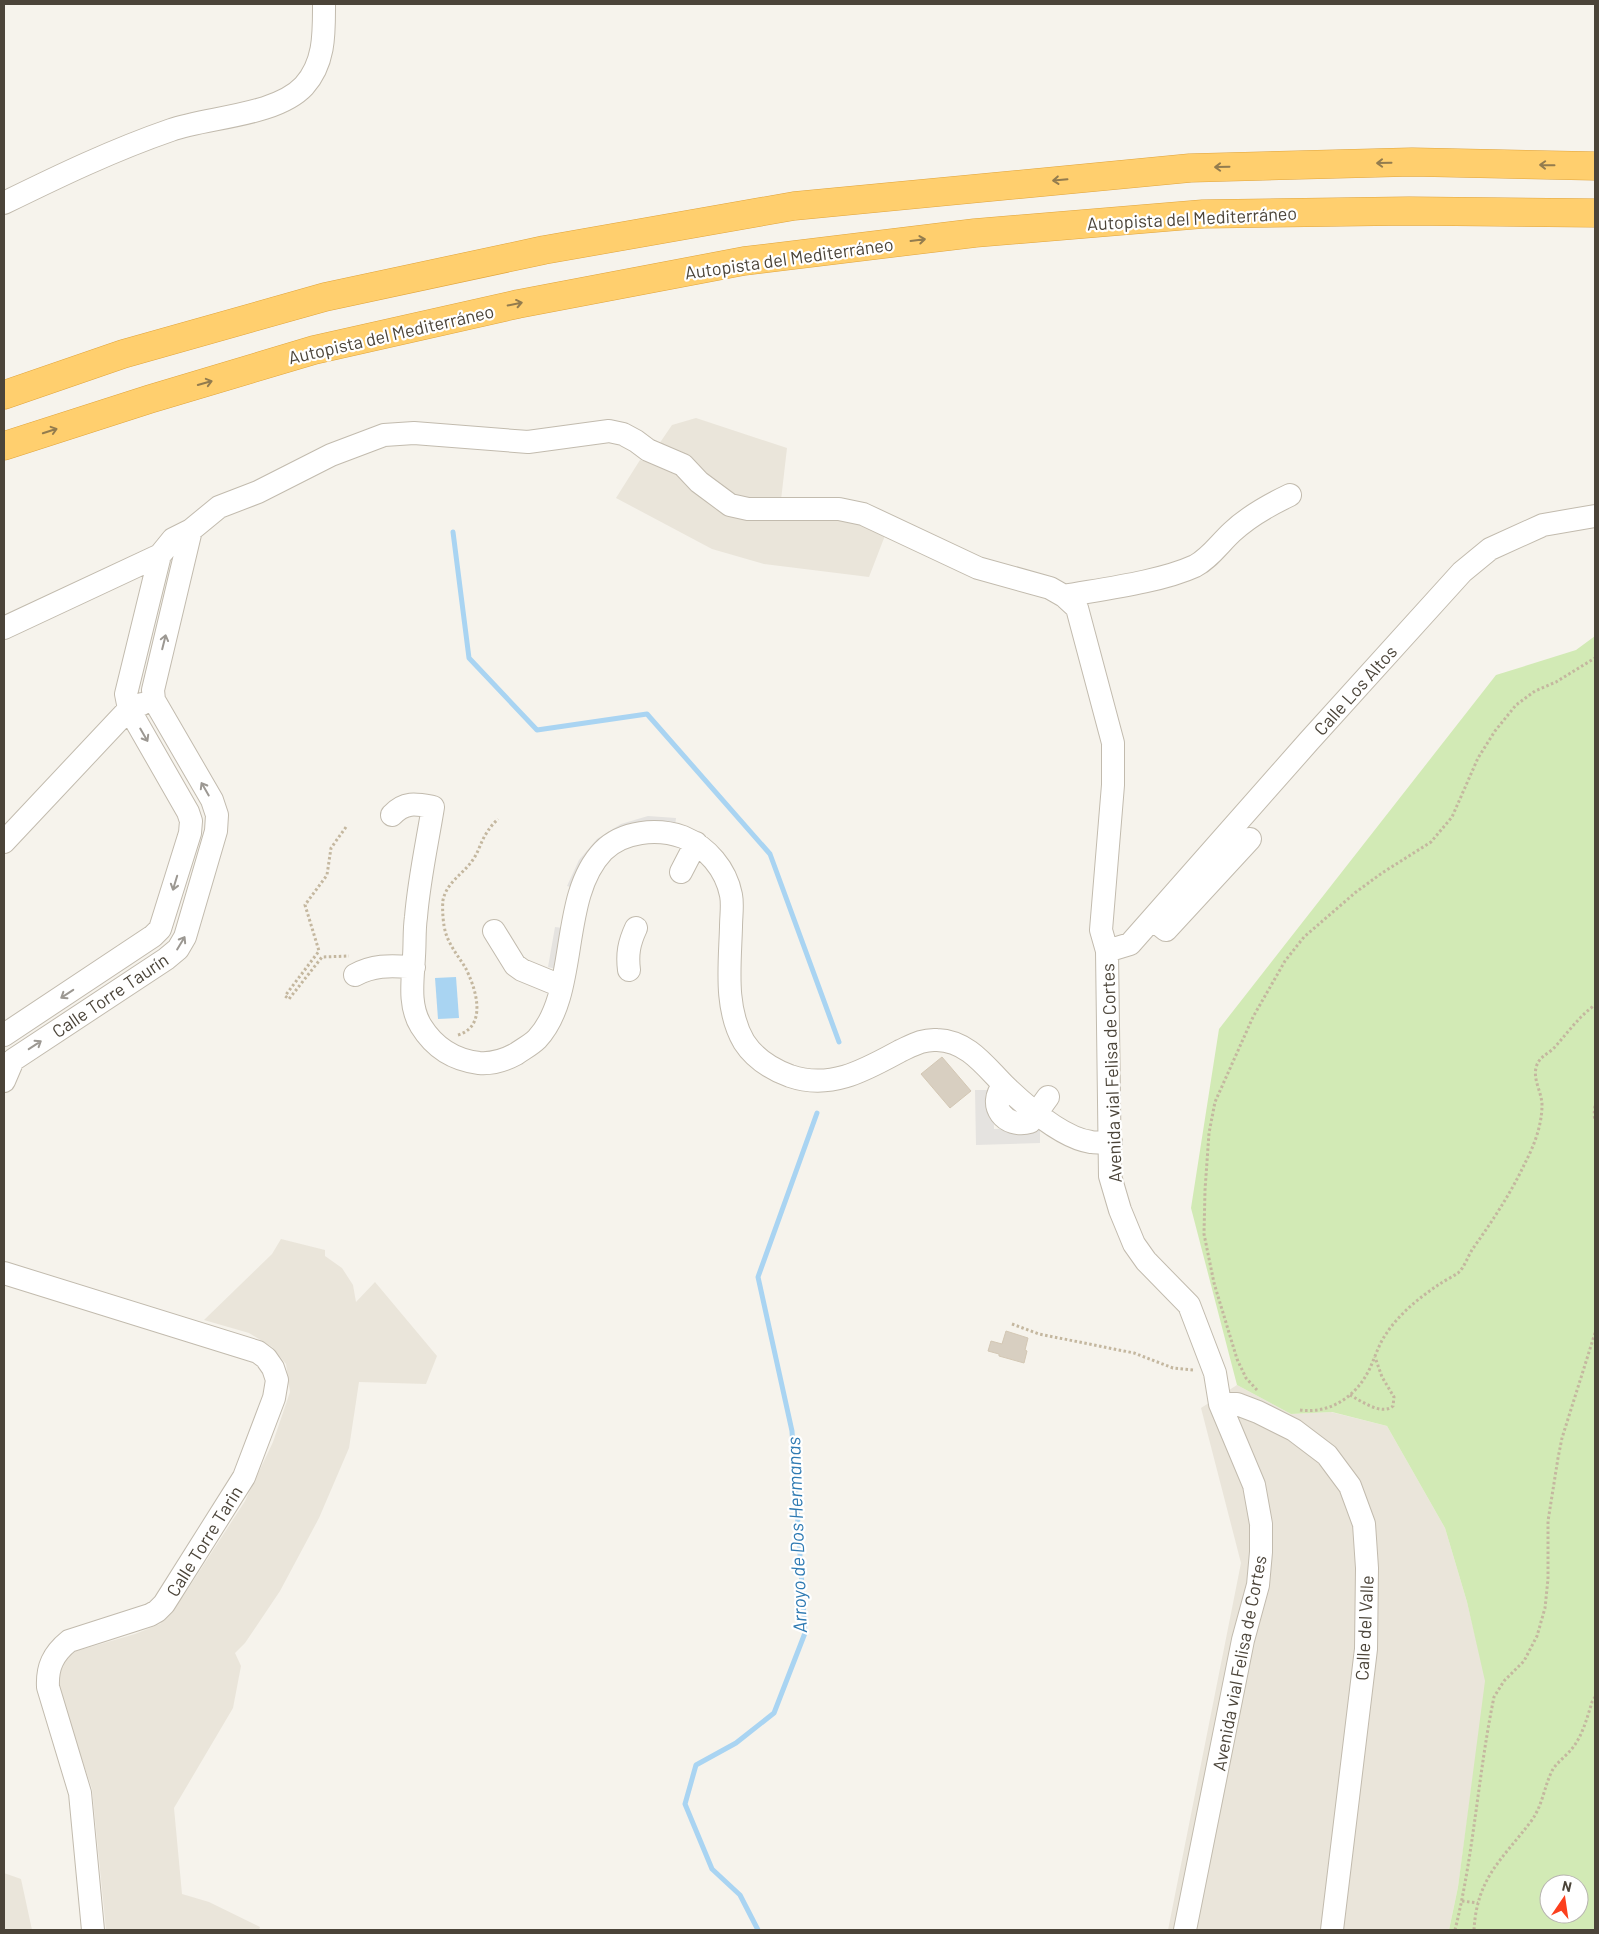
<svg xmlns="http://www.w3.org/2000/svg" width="1599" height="1934" font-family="Barlow,sans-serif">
<rect width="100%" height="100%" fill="#f6f3ec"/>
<!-- residential -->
<path fill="#eae5da" d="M696 418 787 448 781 500 734 499 657 447 672 425Z
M640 460 678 471 730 512 831 514 886 533 869 577 764 564 712 549 616 498Z
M281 1239 325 1250V1256L342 1268 353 1285 356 1302 375 1282 437 1356 426 1384 359 1382 349 1448 319 1518 280 1591 245 1643 235 1653 241 1666 233 1708 174 1808 182 1894 209 1902 260 1927 259 1930H106L92 1789 52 1671 63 1655 135 1634 160 1624 184 1595 245 1501 273 1442 290 1392 286 1364 272 1347 249 1333 204 1320 272 1254Z
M1237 1385 1291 1414 1331 1412 1387 1426 1445 1528 1467 1602 1486 1681 1458 1887 1449 1930H1168L1241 1563 1201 1408Z
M4 1873 21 1879 32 1930H4Z"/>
<!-- green -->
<path fill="#d2eab5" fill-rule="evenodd" d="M1595 636V1930H1449L1458 1887 1485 1681 1467 1602 1445 1528 1387 1426 1332 1412 1291 1414 1237 1385 1191 1208 1219 1029 1496 675 1576 650ZM1549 1884H1579V1914H1549Z"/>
<!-- parking -->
<path fill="#e5e3e0" d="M648 816 676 818 675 827 650 825 576 889 567 886 579 860 597 839 621 824Z
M555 927 563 928 556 969 548 967Z
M975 1090H993L994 1129 1040 1128V1143L976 1145Z"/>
<!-- water -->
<path fill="#a9d4f2" d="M456 977 459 1018 438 1019 435 978Z"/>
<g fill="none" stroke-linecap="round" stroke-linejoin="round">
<!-- stream -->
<path stroke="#a9d4f2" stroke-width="5" d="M453 532 469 658 537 730 647 714 770 854 839 1042
M758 1930 740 1895 712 1869 685 1804 696 1765 736 1743 774 1713 805 1633 792 1431 758 1277 817 1113"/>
</g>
<!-- building -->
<path fill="#d8cfc1" stroke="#d3c7b4" d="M942 1057 971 1091 950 1108 921 1074Z
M1006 1331 1028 1338 1025 1350 1027 1351 1024 1363 999 1356V1354L988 1351 991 1341 1002 1344Z"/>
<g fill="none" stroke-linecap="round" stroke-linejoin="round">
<!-- minor casing -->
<g stroke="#c2bbae" stroke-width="24">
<path id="minor" d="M4 203C59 176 113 150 171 130 207 117 276 116 304 86 325 63 324 33 324 4
M1064 596C1103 589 1160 582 1195 566 1210 558 1220 543 1232 532 1249 516 1269 505 1290 495
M4 628 160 555 173 539 191 530 219 507 258 492 331 455 384 435 414 433 528 442 609 431 623 434 636 441 648 450 683 465 699 482 730 505 748 509H839L863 514 978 568 1050 588 1064 596 1077 608 1113 743V785L1101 930 1107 951 1110 1176 1120 1210 1134 1244 1146 1261 1189 1305 1215 1373 1220 1404 1254 1485 1261 1524V1552L1258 1585 1243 1640 1185 1930
M392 815C405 801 417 804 433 807 427 844 419 880 416 917 414 930 415 943 414 956 413 979 408 1005 421 1026 434 1047 454 1060 479 1063 492 1064 505 1060 516 1054 523 1049 531 1045 537 1039 580 993 558 898 603 851 623 831 657 828 683 837 707 847 726 869 731 895 733 905 731 916 731 927 730 964 724 1008 744 1042 755 1059 771 1069 790 1076 831 1090 865 1070 900 1051 913 1045 923 1039 937 1040 968 1041 985 1066 1005 1086 1026 1106 1062 1138 1091 1142 1097 1143 1105 1142 1111 1142
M4 842 129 709 142 704
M681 872 696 843
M1152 919 1166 930 1250 839
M494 931 515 965 522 970 561 986
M1107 951 1130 944 1309 741 1462 572 1490 549 1543 525 1595 516
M629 970C627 954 629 943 636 928
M355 975C375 964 392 966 414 967
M4 1035 153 936 160 929 190 833 191 821 188 812 129 709 126 694 160 555
M4 1081 13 1060 166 959 178 949 185 937 216 831 217 815 212 800 154 700 153 690 191 530
M1004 1085C986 1105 1005 1129 1030 1122L1048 1097
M4 1273 258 1352 266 1358 273 1368 277 1380 274 1398 244 1477 164 1604 157 1611 150 1615 69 1641C53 1654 47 1667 48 1687L80 1793 93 1930
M1220 1404H1237L1258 1412 1294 1430 1327 1455 1350 1486 1364 1524 1367 1568 1366 1649 1332 1930"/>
</g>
<!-- highway casing -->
<g stroke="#e0a43c" stroke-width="29">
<path id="highway" d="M4 395 123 354 325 297 544 250 794 206 1190 168 1412 162 1595 166
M4 446 150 399 314 350 518 304 744 261 975 233 1203 214 1409 211 1595 213"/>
</g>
<!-- path -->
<path stroke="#c4b79f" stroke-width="3" stroke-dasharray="2.5 2.5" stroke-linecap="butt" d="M346 827 331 848 327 875 305 905 319 951 285 996 289 999 322 957 349 956
M458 1035C488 1026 476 988 465 967 458 956 450 946 446 934 443 925 442 909 443 900 447 882 462 875 472 861 479 852 481 840 488 831 490 827 494 823 498 819
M1595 1106 1594 1115 1595 1120
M1012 1324 1039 1334 1134 1353 1173 1368 1194 1370
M1257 1390 1246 1378 1237 1359 1214 1283 1204 1234 1205 1190 1209 1133 1215 1102 1253 1017 1285 961 1304 937 1356 892 1382 873 1431 842 1452 817 1478 758 1495 731 1516 705 1535 691 1556 682 1595 658
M1350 1395C1361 1401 1382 1416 1393 1406L1394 1397 1382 1377 1375 1357
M1300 1410C1331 1414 1357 1396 1370 1368 1375 1357 1379 1344 1386 1334 1399 1314 1419 1298 1438 1285 1444 1281 1452 1277 1458 1273 1465 1267 1468 1255 1474 1247 1493 1220 1511 1193 1525 1163 1534 1146 1542 1125 1542 1105 1542 1093 1533 1080 1536 1068 1538 1058 1546 1055 1553 1049 1567 1034 1578 1017 1595 1005
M1462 1901 1478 1903
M1455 1930C1474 1854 1478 1774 1494 1697L1504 1681 1524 1661 1537 1636 1545 1608 1548 1579V1521L1558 1458 1562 1438 1595 1333
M1474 1930C1477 1877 1502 1860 1532 1820 1543 1804 1544 1787 1552 1771 1556 1763 1565 1757 1570 1751 1582 1738 1587 1718 1592 1702L1595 1697"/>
<!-- minor -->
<use href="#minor" stroke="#fff" stroke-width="22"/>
<!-- highway -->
<use href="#highway" stroke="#ffcf6e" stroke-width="28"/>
</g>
<!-- one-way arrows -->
<defs><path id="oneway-shaft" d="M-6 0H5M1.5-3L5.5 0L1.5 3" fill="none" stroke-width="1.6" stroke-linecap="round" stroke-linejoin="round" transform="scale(1.25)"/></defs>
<g stroke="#937c4e">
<use href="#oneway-shaft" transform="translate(1384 163) rotate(179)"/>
<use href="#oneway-shaft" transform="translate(1547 165) rotate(-179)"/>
<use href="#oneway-shaft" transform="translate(1222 167) rotate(179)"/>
<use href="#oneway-shaft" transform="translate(1060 180) rotate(175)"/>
<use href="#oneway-shaft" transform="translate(918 240) rotate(-7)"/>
<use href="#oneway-shaft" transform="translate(515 304) rotate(-12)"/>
<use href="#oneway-shaft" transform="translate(205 383) rotate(-16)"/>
<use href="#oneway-shaft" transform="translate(50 431) rotate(-18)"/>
</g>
<g stroke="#9c9892">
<use href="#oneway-shaft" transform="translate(164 642) rotate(-76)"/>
<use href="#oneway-shaft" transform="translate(144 735) rotate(60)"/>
<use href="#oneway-shaft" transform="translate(205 789) rotate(-120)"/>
<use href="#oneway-shaft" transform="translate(175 883) rotate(107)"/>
<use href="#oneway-shaft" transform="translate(181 943) rotate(-59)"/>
<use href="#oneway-shaft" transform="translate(67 994) rotate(147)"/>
<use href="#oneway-shaft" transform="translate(35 1045) rotate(-33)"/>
</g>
<g text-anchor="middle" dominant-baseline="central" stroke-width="4.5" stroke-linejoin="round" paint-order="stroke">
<!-- street labels -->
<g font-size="18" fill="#4b4439" stroke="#fff">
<text transform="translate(1192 218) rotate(-3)">Autopista del Mediterráneo</text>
<text transform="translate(789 258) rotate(-8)">Autopista del Mediterráneo</text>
<text transform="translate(391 334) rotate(-13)">Autopista del Mediterráneo</text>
<text transform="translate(1355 690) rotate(-48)">Calle Los Altos</text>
<text transform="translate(110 995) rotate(-34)">Calle Torre Taurín</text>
<text transform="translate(1111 1073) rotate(-92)">Avenida vial Felisa de Cortes</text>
<text transform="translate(204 1541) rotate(-58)">Calle Torre Tarin</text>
<text transform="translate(1364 1628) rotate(-87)">Calle del Valle</text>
<text transform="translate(1239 1663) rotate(-79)">Avenida vial Felisa de Cortes</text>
</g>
<!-- water labels -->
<g font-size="19" font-style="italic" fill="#2e7ab2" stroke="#fff">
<text transform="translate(796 1535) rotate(-92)">Arroyo de Dos Hermanas</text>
</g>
</g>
<!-- border -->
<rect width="1599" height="1934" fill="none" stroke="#4b4439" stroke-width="10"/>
<!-- north arrow -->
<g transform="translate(1564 1899) rotate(13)"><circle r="24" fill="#ffffff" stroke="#b7b4b0"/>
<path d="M0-4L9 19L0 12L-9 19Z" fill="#fc3f1d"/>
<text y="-8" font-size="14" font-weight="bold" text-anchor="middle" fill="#4b4439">N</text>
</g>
</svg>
